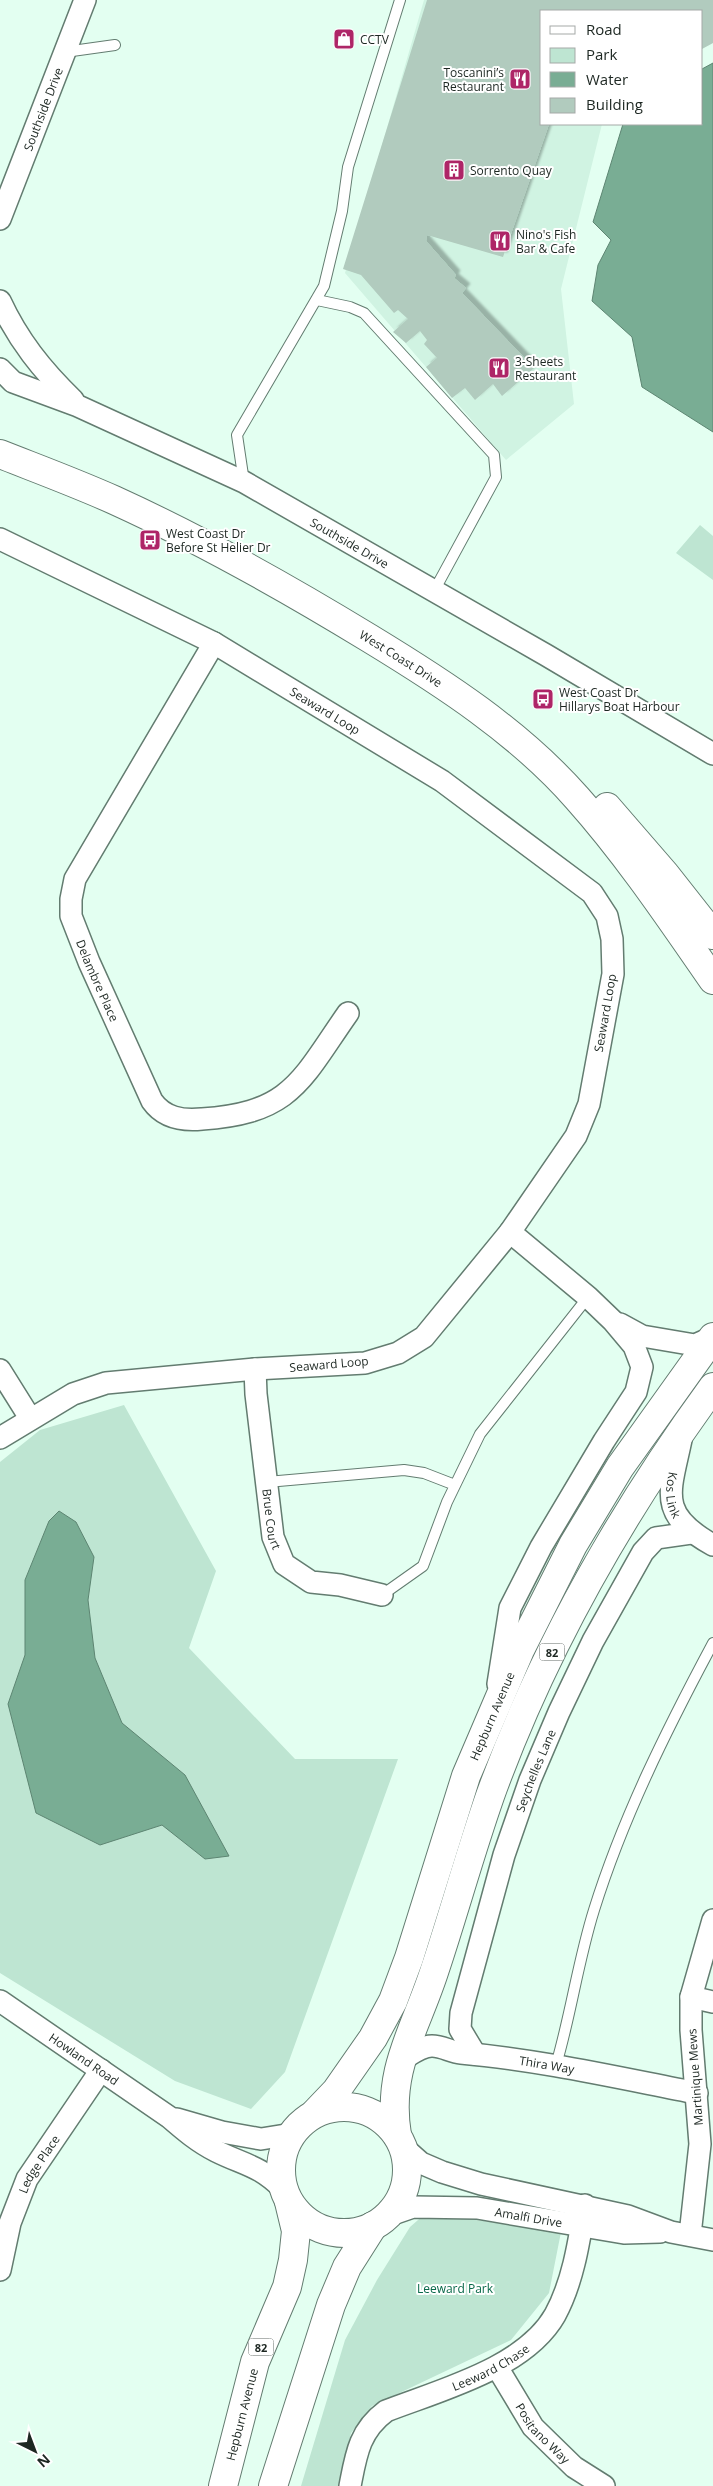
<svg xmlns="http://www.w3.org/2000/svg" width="713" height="2486" font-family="'Open Sans',sans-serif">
<defs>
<filter id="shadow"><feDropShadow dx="4.5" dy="-4.5" stdDeviation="1" flood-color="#0004"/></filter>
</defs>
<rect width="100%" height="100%" fill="#e3fff1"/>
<!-- built -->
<path fill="#d0f3e2" d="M424 0H713V42L702 48V11H542V124H602L561 289 574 404 506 460 345 273Z"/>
<!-- green -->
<path fill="#bee5d2" d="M700 525 713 536V580L676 553Z
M124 1405 216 1571 189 1648 295 1759H398L285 2072 251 2109 175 2081 0 1973V1462L40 1430Z
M426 2213 561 2232 549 2293 511 2340 372 2406 351 2433 339 2486H301L345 2340 377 2280 410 2227Z"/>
<!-- water -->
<path fill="#79ad94" stroke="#5d8572" d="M713 63V432L642 387 632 337 592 301 598 265 611 240 593 222 623 124H702V69Z
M59 1511 76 1522 94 1557 88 1600 95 1658 122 1723 185 1775 229 1856 205 1859 162 1825 100 1845 36 1813 8 1704 25 1655V1580L49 1521Z"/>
<!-- building -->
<path fill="#b1cbbe" filter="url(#shadow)" d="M427 0H713V43L702 49V11H542V124H549L503 257 427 235 426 241 456 275 454 278 466 288 462 293 534 368 502 396 493 384 475 400 465 388 452 398 426 367 437 358 424 344 427 340 420 331 406 343 393 332 408 319 398 310 394 313 361 275 343 269Z"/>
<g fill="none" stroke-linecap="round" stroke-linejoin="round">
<!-- service casing -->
<g stroke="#637c70" stroke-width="12">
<path id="service" d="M65 52 115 45
M317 300 350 307 364 313 494 455 496 477 434 591
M244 482 237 435 324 286 342 211 348 167 400 0
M267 1482 404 1470 424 1473 455 1485
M382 1595 423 1566 447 1502 480 1434 588 1297
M556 2065C571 2014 578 1961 594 1910 623 1817 667 1729 713 1643"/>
</g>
<!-- minor casing -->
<g stroke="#637c70" stroke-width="24">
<g id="minor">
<path id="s1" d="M0 219 85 0"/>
<path d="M0 301C18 340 42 370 73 400"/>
<path id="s2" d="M0 369 13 382 78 406 244 482 546 655 713 754"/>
<path id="s3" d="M0 539 214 643 442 781 592 893 607 916 612 939 613 974 589 1104 576 1136 510 1232 424 1337 398 1353 365 1363 255 1369 106 1383 73 1394 0 1438"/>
<path id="s4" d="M214 643 75 879 71 899V916L89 962 152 1101C164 1118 182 1121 202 1119 292 1113 301 1080 348 1013"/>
<path d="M620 1324 642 1336 695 1345 713 1337"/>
<path id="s5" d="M255 1369 256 1394 273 1537 284 1564 311 1582 340 1585 382 1595"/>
<path d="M0 1370 30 1418"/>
<path id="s6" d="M682 1435C671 1491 655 1513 713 1545"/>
<path d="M498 1684 510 1608 541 1547 604 1441 636 1392 642 1367 634 1346 613 1321 588 1297 510 1232"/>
<path d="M691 1997 713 2002"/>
<path id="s7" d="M0 2001 169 2117C184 2130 198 2142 216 2151 244 2165 259 2165 283 2189"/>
<path id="s8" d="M475 2054 460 2029 461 2013 504 1855 530 1780 559 1712 593 1641 643 1552 656 1538 691 1533"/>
<path id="s9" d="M401 2060C410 2055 421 2046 432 2046 442 2046 451 2052 461 2053 541 2060 619 2078 697 2093"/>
<path d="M177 2119 222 2132 261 2139 292 2134"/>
<path d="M403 2147 421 2163 442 2172 481 2184 628 2216 671 2232 713 2240"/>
<path id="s10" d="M387 2216 413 2207 477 2208 624 2233 660 2232"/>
<path d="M690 2235 700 2144 691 2030V1997L713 1920"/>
<path id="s11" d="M0 2270 10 2223 27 2179 101 2070"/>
<path id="s12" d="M497 2367 533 2427 574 2467 604 2486"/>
<path id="s13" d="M350 2486C356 2455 359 2431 386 2411 440 2390 525 2368 555 2315 573 2282 579 2242 585 2205"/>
</g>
</g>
<!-- secondary casing -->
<g stroke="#637c70" stroke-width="30">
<g id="secondary">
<path id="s14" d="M0 454C38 469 76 483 114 500 202 540 287 588 369 638 443 683 519 732 577 798 627 854 670 918 713 980"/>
<path d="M607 807 665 874 713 935"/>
</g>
</g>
<!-- primary casing -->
<g stroke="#637c70" stroke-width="30">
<g id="primary">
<circle cx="344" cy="2170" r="63"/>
<path id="s15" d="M315 2113 336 2091 373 2038 393 2001 409 1958 466 1776 520 1650 573 1545 620 1467 713 1337"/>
<path d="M397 2135C386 2069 416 2029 435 1969 454 1912 470 1853 490 1796 543 1649 621 1513 713 1387"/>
<path id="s16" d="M223 2486 255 2362 287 2287 293 2260 296 2231 289 2202"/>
<path d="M273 2486 331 2305 347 2267 373 2226"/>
</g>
</g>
<!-- service -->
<use href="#service" stroke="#fff" stroke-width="10"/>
<!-- minor -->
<use href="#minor" stroke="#fff" stroke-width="21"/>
<!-- secondary -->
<use href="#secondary" stroke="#fff" stroke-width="28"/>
<!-- primary -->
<use href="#primary" stroke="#fff" stroke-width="28"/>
</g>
<!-- icons -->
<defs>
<g id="shop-square" transform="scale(1.125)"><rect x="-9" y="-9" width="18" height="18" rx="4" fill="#ae2567" stroke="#fff"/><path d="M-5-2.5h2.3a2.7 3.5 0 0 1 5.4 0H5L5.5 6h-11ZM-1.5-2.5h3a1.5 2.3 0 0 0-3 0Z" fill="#fff"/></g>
<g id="restaurant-square" transform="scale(1.125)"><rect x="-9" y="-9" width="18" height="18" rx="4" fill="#ae2567" stroke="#fff"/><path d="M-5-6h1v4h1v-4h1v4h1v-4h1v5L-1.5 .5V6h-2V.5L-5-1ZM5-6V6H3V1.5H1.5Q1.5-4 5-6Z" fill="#fff"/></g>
<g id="building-square" transform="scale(1.125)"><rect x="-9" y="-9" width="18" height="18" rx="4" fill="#ae2567" stroke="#fff"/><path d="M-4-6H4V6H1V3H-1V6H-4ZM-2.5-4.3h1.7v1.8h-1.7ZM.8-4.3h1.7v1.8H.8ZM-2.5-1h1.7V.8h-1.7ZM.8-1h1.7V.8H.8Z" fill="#fff"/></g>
<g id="bus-square" transform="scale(1.125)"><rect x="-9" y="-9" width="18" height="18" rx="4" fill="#ae2567" stroke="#fff"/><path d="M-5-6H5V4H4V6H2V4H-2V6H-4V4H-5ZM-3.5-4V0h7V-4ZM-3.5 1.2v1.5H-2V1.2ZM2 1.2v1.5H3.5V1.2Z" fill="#fff"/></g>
</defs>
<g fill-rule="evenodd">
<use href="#shop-square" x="344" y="39"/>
<use href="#restaurant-square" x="520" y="79"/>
<use href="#building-square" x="454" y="170"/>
<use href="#restaurant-square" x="500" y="241"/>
<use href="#restaurant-square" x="499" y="368"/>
<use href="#bus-square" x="150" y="540"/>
<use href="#bus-square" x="543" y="699"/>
</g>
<g text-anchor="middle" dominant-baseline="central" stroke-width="4" stroke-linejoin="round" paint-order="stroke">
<!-- shield labels -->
<g fill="#fff" stroke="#616864" stroke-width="1">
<rect x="539.5" y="1643.5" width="25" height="17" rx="4"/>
<rect x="248.5" y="2338.5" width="25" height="17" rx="4"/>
</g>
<g font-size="11" font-weight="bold" fill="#1d2722">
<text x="552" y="1652">82</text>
<text x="261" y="2347">82</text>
</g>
<!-- poi labels -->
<g font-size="12" fill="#1d2722" stroke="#fff" text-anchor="start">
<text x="360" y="39">CCTV</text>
<text x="504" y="72" text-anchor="end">Toscanini’s<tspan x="504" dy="14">Restaurant</tspan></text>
<text x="470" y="170">Sorrento Quay</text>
<text x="516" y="234">Nino's Fish<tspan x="516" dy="14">Bar &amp; Cafe</tspan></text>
<text x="515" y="361">3-Sheets<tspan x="515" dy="14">Restaurant</tspan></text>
<text x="166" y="533">West Coast Dr<tspan x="166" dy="14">Before St Helier Dr</tspan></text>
<text x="559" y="692">West Coast Dr<tspan x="559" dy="14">Hillarys Boat Harbour</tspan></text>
</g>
<!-- street labels -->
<g font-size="12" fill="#1d2722" stroke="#fff">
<text stroke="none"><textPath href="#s1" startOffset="118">Southside Drive</textPath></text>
<text stroke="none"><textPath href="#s2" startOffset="392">Southside Drive</textPath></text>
<text stroke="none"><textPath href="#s14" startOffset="451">West Coast Drive</textPath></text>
<text stroke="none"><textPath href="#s3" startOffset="368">Seaward Loop</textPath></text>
<text stroke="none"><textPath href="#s4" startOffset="381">Delambre Place</textPath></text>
<text transform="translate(605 1013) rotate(-80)">Seaward Loop</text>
<text transform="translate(329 1364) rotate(-5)">Seaward Loop</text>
<text stroke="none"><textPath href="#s6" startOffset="61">Kos Link</textPath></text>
<text stroke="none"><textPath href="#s5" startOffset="151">Brue Court</textPath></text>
<text stroke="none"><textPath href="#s15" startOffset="439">Hepburn Avenue</textPath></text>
<text stroke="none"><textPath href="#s8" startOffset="299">Seychelles Lane</textPath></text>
<text stroke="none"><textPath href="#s7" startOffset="102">Howland Road</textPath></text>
<text stroke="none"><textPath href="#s9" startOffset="151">Thira Way</textPath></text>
<text transform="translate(695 2077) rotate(-94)">Martinique Mews</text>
<text stroke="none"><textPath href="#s11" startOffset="114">Ledge Place</textPath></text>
<text stroke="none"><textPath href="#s10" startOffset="144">Amalfi Drive</textPath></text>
<text stroke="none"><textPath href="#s13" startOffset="199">Leeward Chase</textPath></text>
<text stroke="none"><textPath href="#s16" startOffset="74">Hepburn Avenue</textPath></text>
<text stroke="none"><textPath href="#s12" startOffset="81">Positano Way</textPath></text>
</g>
<!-- park labels -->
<g font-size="12" fill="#086849" stroke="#fff">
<text x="455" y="2288">Leeward Park</text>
</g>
</g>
<!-- legend -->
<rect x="540" y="10" width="162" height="115" fill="#ffffff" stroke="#a5a9a7"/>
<rect x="550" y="26" width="25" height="8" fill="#ffffff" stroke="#a5a9a7"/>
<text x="586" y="35" font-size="15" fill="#1d2722">Road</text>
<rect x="550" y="48" width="25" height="15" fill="#bee5d2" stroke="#a5a9a7"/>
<text x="586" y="60" font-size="15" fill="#1d2722">Park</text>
<rect x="550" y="72" width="25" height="15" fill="#79ad94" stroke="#a5a9a7"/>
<text x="586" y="85" font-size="15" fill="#1d2722">Water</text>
<rect x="550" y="98" width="25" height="15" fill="#b1cbbe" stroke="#a5a9a7"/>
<text x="586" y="110" font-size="15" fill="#1d2722">Building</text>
<!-- north arrow -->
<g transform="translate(35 2451) rotate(138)" stroke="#ffffff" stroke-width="4" paint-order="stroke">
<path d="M0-4L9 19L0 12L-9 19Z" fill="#1d2722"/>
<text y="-8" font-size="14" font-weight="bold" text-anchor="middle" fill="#1d2722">N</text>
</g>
</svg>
